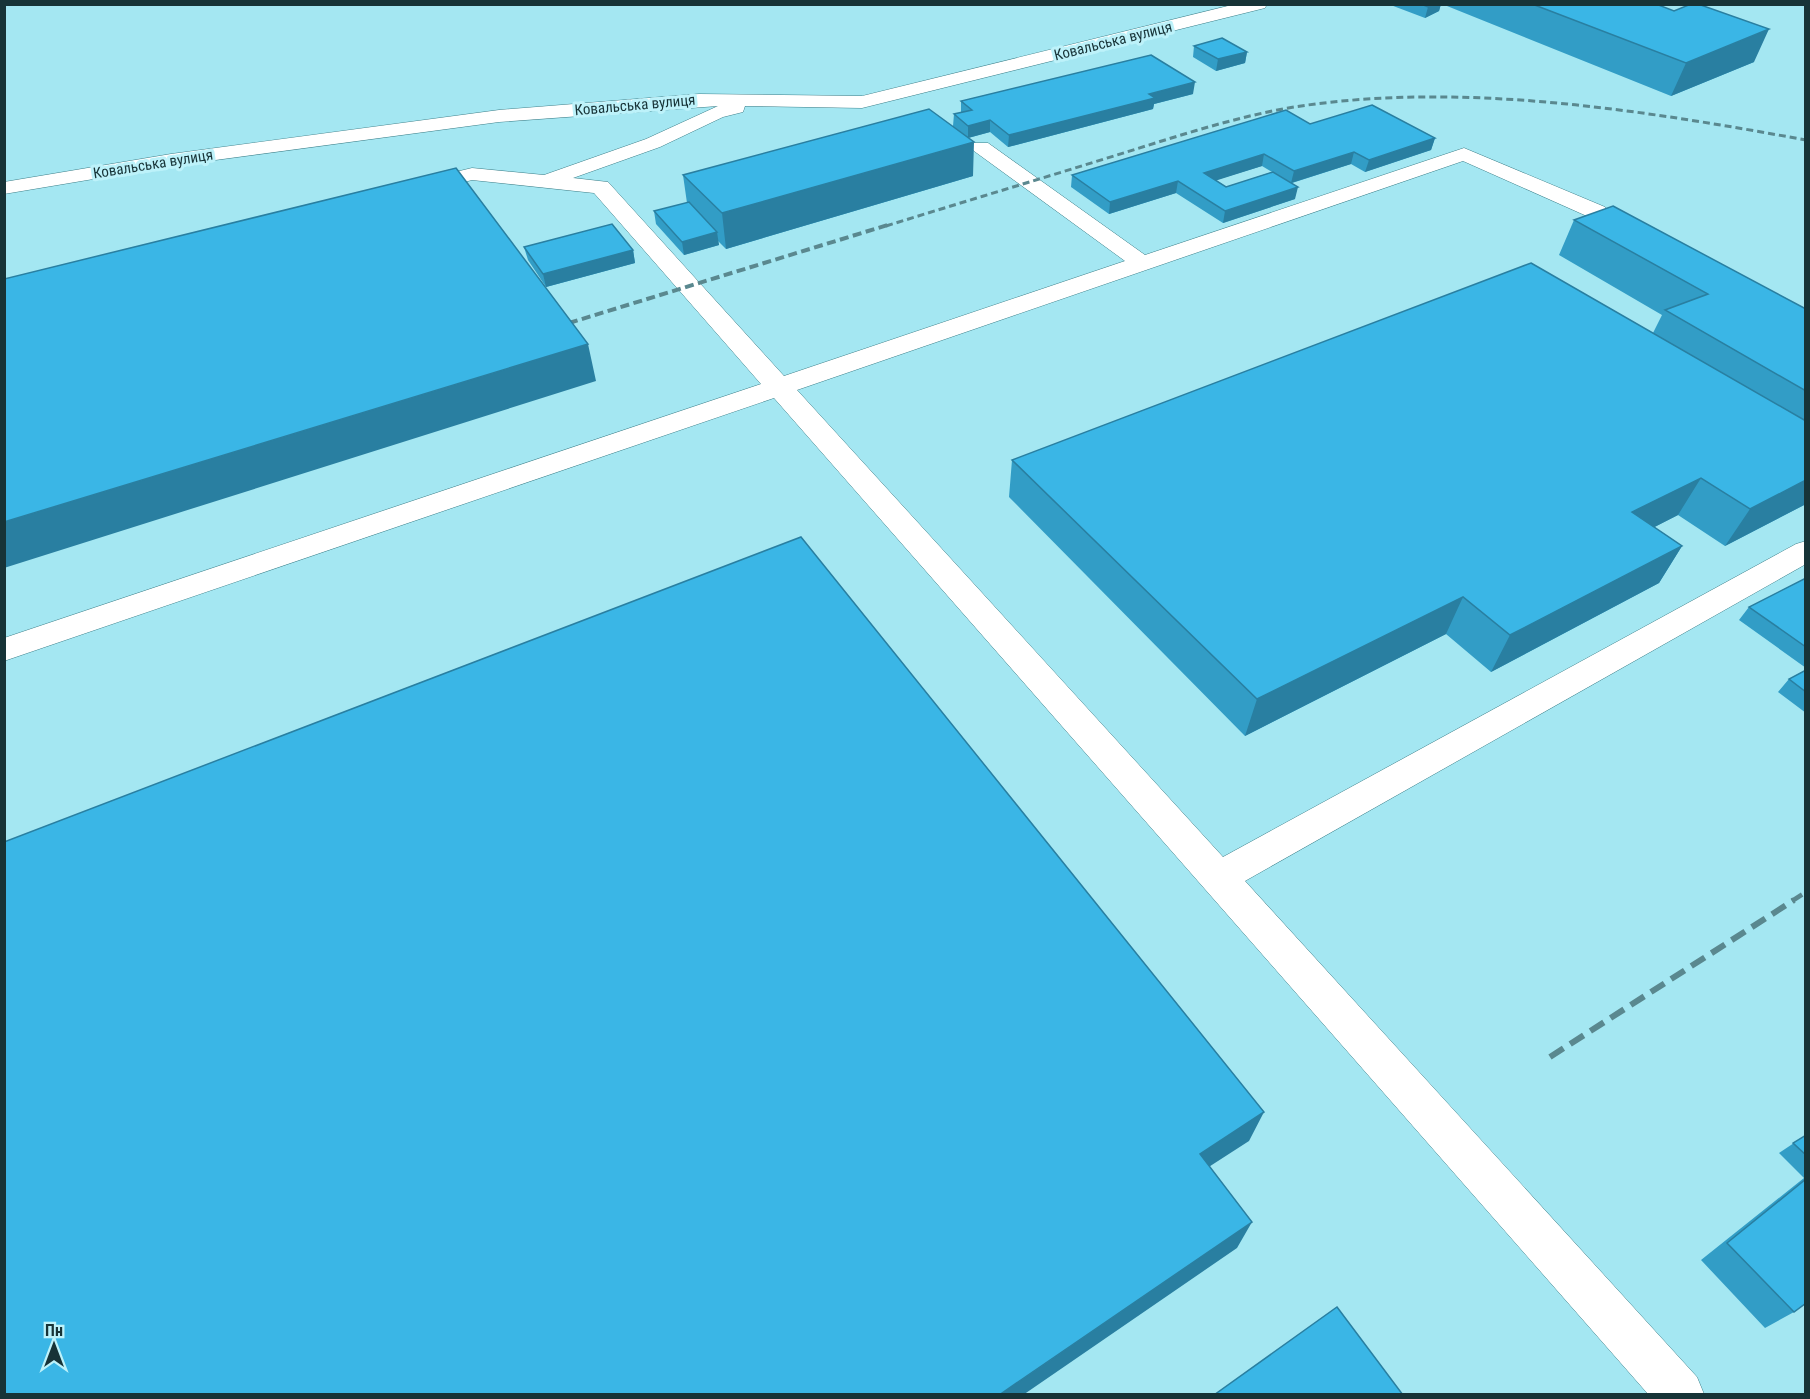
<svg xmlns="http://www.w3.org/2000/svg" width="1810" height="1399" font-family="'Roboto Condensed',sans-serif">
<rect width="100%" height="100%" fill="#a4e7f2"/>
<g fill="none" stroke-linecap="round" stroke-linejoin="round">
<!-- minor casing -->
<g stroke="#3d7f89" stroke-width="1">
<path id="minor" d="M1236 4H1267L1265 8 862 108 745 106 743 112 723 117 660 147 573 178 608 182 784 376 1125 261 974 151 971 147 974 143H988L1145 255 1464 148 1605 207 1608 212 1605 217 1597 219 1589 217 1463 161 797 390 1223 857 1796 544 1806 541V564L1245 881 1697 1377 1704 1394H1648L774 398 4 661V638L761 384 594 193 472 180 418 194 410 193 407 188 410 183 472 168 544 175 646 139 718 106 499 122 171 166 4 194V182L171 154 499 110 699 94 862 96Z"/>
</g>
<!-- minor -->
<use href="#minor" fill="#fff" fill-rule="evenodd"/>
<!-- rail-far3 -->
<path stroke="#5a888f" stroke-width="3" stroke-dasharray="7 4" stroke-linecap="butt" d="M886 226C963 202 1040 179 1117 155 1175 137 1234 117 1294 107 1462 81 1641 110 1806 140"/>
<!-- rail-far2 -->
<path stroke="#5a888f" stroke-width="4" stroke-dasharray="9 4.5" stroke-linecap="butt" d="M556 327 891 224"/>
<!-- rail-far1 -->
<path stroke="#5a888f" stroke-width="4.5" stroke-dasharray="12 6" stroke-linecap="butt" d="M1792 901 1806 892"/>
<!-- rail -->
<path stroke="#5a888f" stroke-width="6" stroke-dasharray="16 8" stroke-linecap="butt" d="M1550 1057 1794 900"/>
</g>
<!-- wall -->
<path fill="#329dc6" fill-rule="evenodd" d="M1388 4H1441L1439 11 1425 18Z
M1442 4H1656L1754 62 1671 96Z
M1194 46 1247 52 1245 63 1216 71 1193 57Z
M1193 94 1154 104 1153 109 1008 147 990 132 968 138 973 176 726 249 718 241 719 245 684 255 656 224 654 211 687 203 683 175 953 126 954 114 961 113V101Z
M1310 124 1435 138 1431 150 1365 172 1351 164 1292 183 1295 199 1223 223 1176 193 1109 214 1071 187 1072 175ZM1262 166 1272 172 1226 187 1216 180Z
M1574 220 1806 309V504L1725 546 1678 515 1654 527 1682 546 1659 583 1491 672 1446 634 1245 736 1009 497 1012 460 1653 333 1662 315 1559 255Z
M524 247 633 250 635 263 546 287 528 260Z
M1806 578V668L1739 620 1749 607Z
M1806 670V713L1778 692 1789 679Z
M1806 1135V1303L1794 1312 1765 1328 1701 1260 1804 1178 1779 1153Z"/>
<!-- shaded-wall -->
<path fill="#297fa1" d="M1433 4H1441L1439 11 1425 18 1428 7Z
M1769 29 1754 62 1671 96 1686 63Z
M1247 52 1245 63 1216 71 1218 59Z
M1195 82 1193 94 1154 104 1153 109 1008 147 1009 135 1149 94Z
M990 120V132L968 138V126Z
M1435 138 1431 150 1365 172 1369 160Z
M974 142 973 176 726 249 722 213Z
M1354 152 1351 164 1291 183 1294 171Z
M1264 154 1262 166 1202 185 1204 173Z
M1178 181 1176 193 1109 214 1110 202Z
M1298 187 1295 199 1223 223 1225 211Z
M717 232 719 245 684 255 682 242Z
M633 250 635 263 546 287 543 274Z
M588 344 596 381 4 568V522Z
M1701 478 1678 515 1610 550 1632 512Z
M1806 480V504L1725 546 1750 509Z
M1682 546 1659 583 1491 672 1510 635Z
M1463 597 1446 634 1245 736 1257 699Z
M1264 1112 1249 1141 1187 1181 1200 1154Z
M1252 1222 1237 1248 1023 1395H999Z"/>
<!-- building -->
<path fill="#3ab6e6" stroke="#297fa1" stroke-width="1.5" d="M1421 4H1433L1428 7Z
M1532 4H1656L1674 11 1691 4H1698L1769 29 1686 63Z
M1222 38 1247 52 1218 59 1194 46Z
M1151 55 1195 82 1149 94 1155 98 1009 135 990 120 968 126 954 114 972 110 961 101Z
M1372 105 1435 138 1369 160 1354 152 1294 171 1264 154 1204 173 1226 187 1273 172 1298 187 1225 211 1178 181 1110 202 1072 175 1286 110 1310 124Z
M929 109 974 142 722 213 683 175Z
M456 168 588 344 4 522V279Z
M689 202 717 232 682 242 654 211Z
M1613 206 1806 309V391L1665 310 1708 294 1574 220Z
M612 224 633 250 543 274 524 247Z
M1531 263 1806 421V480L1750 509 1701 478 1632 512 1682 546 1510 635 1463 597 1257 699 1012 460Z
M801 537 1264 1112 1200 1154 1252 1222 999 1395H4V842Z
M1806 578V647L1749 607Z
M1806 670V692L1789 679Z
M1806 1135V1155L1793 1143Z
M1806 1179V1303L1794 1312 1727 1243Z
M1337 1307 1403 1395H1214Z"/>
<g text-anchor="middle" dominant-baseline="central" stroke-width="6" stroke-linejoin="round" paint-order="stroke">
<!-- far-street labels -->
<g font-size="15" fill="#173337" stroke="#bdf2fa">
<text transform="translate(1113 41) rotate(-14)">Ковальська вулиця</text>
<text transform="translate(635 105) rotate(-5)">Ковальська вулиця</text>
<text transform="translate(153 164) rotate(-9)">Ковальська вулиця</text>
</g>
</g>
<!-- border -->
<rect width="1810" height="1399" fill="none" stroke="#173337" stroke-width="12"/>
<!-- north arrow -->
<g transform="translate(54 1345)" stroke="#bdf2fa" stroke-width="4.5" paint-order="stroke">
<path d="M0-4.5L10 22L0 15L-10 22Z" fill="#173337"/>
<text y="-9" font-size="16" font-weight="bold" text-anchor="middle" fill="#173337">Пн</text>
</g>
</svg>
